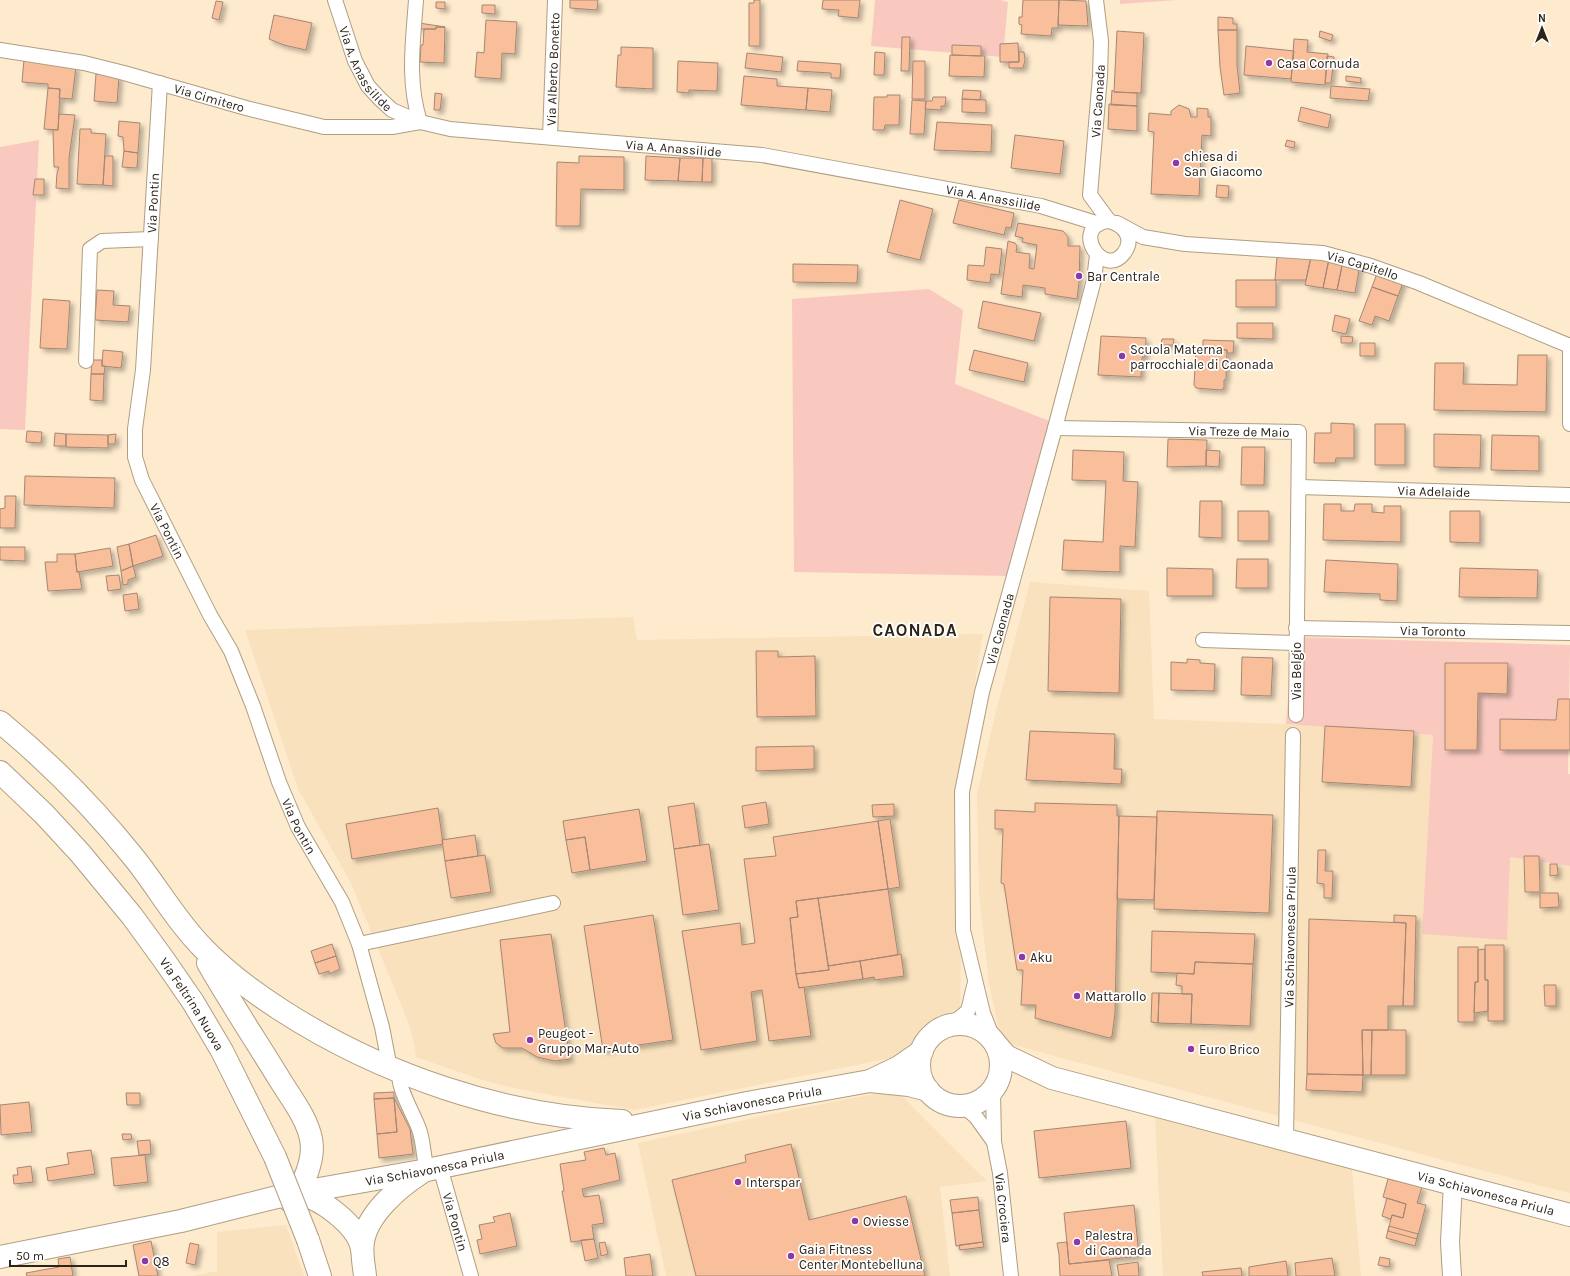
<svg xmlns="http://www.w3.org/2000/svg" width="1570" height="1276" font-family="Karla,sans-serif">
<defs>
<filter id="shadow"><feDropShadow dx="3.5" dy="3.5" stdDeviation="2" flood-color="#0004"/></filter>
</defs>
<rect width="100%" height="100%" fill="#feeacd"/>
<!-- built -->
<path fill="#f9e1bd" d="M1030 582 1149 591 1154 719 1286 724 1433 734 1422 934 1510 857 1570 866V1193L1522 1181 1002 1042 989 983 979 894 977 795 995 715Z
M633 617 637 640 983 634 964 749 954 793 956 896 961 945 960 1009 935 1019 923 1026 915 1040 896 1057 634 1110 518 1089 479 1079 416 1057 414 1043 409 1024 351 883 298 789 245 630Z
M896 1090 987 1181 940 1187 950 1276H666L638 1143 791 1110Z
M1155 1117 1352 1169 1361 1276H1163Z
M286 1225 304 1276H193L217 1271V1232Z"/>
<!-- green -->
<path fill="#f9c9c0" d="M875 0H1000L1008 2 1003 57 871 46Z
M1120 0H1177L1120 4Z
M39 140 25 430 0 429V147Z
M929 289 963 310 955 384 1052 422 1008 576 794 572 792 299Z
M1293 637 1570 645 1568 774H1570V866L1510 857 1507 940 1422 934 1433 735 1286 724Z"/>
<!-- building -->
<path fill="#f9bf9b" stroke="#a48775" filter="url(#shadow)" d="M570 0H598L597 10 570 8Z
M754 0H760V46H749V3H754Z
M823 0H860L858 18 838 16 839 10 822 9Z
M1023 0H1059L1058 28H1052L1051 36 1021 34 1022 25 1019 24V17H1022Z
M1059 0 1086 1 1088 26 1058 25Z
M216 1 223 2 219 20 212 18Z
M436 2H445V9L436 8Z
M482 5H495V14L482 13Z
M274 15 312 23 306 50 284 45 269 39Z
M1218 17 1233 18V24H1237V30H1218Z
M486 20 517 22 515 54 502 53 501 79 475 77 477 52 484 53Z
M419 23 445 27H436V29H419Z
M436 27H445L444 63 420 62 421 45H423L424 29H436Z
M1218 30H1237V65L1240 93 1224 95 1220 67Z
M1117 31 1144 33 1141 93 1114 92Z
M1320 31 1333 35 1331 41 1319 37Z
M902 37H910L909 71H901Z
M1294 39 1308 40 1307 52 1328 54 1325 85 1291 82Z
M1018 43 1019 62H1000V44Z
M952 45 981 46V56L952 55Z
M1246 46 1294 51 1291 79 1244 75Z
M621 47 653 48V89L616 87 618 55H621Z
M875 52 885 53 884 75H874Z
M1019 52H1024L1025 60 1023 68H1009V62H1019Z
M747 53 783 57 781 72 745 68Z
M950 55 985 56 984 77 949 76Z
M1327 56 1334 57 1331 83H1325Z
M24 60 76 67 72 99 59 98 60 89 48 88V84L22 82Z
M678 61 718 63 717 91 689 90V93L677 92Z
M798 61 841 64 840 78H831V73L797 71Z
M913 61H925V99H912Z
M96 74 119 76 117 103 94 101Z
M744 76 777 79V86L808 88 806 110 741 105Z
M1346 76 1361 78V83L1346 81Z
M1331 86 1370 89 1368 101 1330 98Z
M48 88 60 89 58 130 44 129Z
M808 88 832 90 830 112 806 110Z
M963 90 981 91 980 100 962 99Z
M1112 90 1114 92 1137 93V106L1111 105Z
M435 93 442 94 440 110H434Z
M887 95H900L899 125H885L884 130H873L874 97H887Z
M933 97H946L945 106H941V110L925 109 926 101H932Z
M962 99 986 100V113L962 112Z
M912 100 926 101 924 134H910Z
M1109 104 1137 106V131L1108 129Z
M1179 105 1189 109 1191 117H1197V108L1208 109V117H1211V136L1202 135 1199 196 1151 194 1154 132 1148 131 1149 113 1171 115V111Z
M1301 107 1331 115 1328 128 1298 121Z
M59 114 75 115 69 158V189L56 188 57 173 59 167H54L53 130H58Z
M119 121 140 123 138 153 124 151 123 137 118 136Z
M937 122 992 125 991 152 934 150Z
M80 129H91V133L106 134 103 185 77 184Z
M1015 135 1064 141 1060 174 1011 168Z
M1287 140 1295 142 1294 148 1285 146Z
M124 151 138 153 137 168 122 167Z
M105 156H113V186L103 185Z
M579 156 624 157V190L581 189 580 226H556L557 162 579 163Z
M646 156 680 158 678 181 645 180Z
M680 158H703L702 182 678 181Z
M703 158H712V182H702Z
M35 179H44V195H33Z
M1217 185 1229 186 1228 198 1216 197Z
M900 200 933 209 920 260 887 252Z
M959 200 1014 213 1011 228 1006 227 1004 235 953 223Z
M1018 223 1063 231 1068 237V246H1080L1079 282 1077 299 1045 294V288L1023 285 1022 297 1001 294 1008 241 1015 243 1017 246 1016 252 1030 254 1029 268 1034 269 1037 245 1022 242 1023 238 1015 236Z
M986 247 1002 249 999 275 991 274 990 283 967 280 968 265 984 266Z
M1277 257H1311L1306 280H1275Z
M1311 257 1329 259 1323 288 1305 285Z
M1329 259 1343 261 1337 290 1323 288Z
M1343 261 1360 264 1355 293 1337 290Z
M793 264 858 265 857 283 793 282Z
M1378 271 1404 280 1398 296 1372 287Z
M1236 280H1276V307H1236Z
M1372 287 1398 296 1389 321 1375 316 1372 325 1359 321Z
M97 290 114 291 113 305 130 306 128 322 95 320Z
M43 299 70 301 67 349 40 348Z
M983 301 1041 313 1034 341 978 328Z
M1335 315 1350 319 1346 334 1332 331Z
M1237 323H1273V339L1237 338Z
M1101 336 1146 338 1145 357H1142L1141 377 1098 375Z
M1341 336 1353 337 1352 343H1341Z
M1162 339H1174L1173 345H1161Z
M1203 340 1234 341 1233 353H1227V350L1203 349Z
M1360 343H1375V356H1360Z
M1203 349 1227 350 1226 379 1224 380V388L1221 390 1196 388 1194 385 1196 350Z
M103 350 123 352 121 368 102 366Z
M974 350 1028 363 1024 382 969 370Z
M1518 355H1547L1546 412 1434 410 1435 363H1464L1463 384 1517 385Z
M92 360H102V366H105L104 374H91Z
M91 374H104L103 401 90 400Z
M1331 423 1354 424V458H1336L1335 463H1314L1315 433H1331Z
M1375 424H1405V465H1375Z
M27 431 42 432 41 443 26 442Z
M55 433 66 434V446H54Z
M66 434 108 435V448L66 447Z
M116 434 115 444H108V435Z
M1434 434 1481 435 1480 468 1434 467Z
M1492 435 1539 436V471L1491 470Z
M1168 439 1207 440 1206 466 1167 467Z
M1242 447H1265L1264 485H1241Z
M1073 450 1124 452 1123 481 1138 482 1135 547 1120 546V572L1062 570 1064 540 1103 542 1106 481 1072 480Z
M1206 450 1220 451 1219 467 1206 466Z
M25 476 115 478 114 508 24 505Z
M5 496H16L15 528H0V509L5 508Z
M1200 501H1222V538L1199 537Z
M1324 504H1341V511H1354L1355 504H1372V512L1384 513V506H1401V542L1323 540Z
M1238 511H1269V541H1238Z
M1450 511H1480V543L1450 542Z
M156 535 163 556 133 566 129 544Z
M129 544 133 566 121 571 117 547Z
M0 547H25V561L0 560Z
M110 548 113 566 77 572 75 554Z
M57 554H75L77 572H79L82 589 48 591 45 562H57Z
M1237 559H1268V588H1236Z
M1326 560 1398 564 1397 601 1380 600V594L1324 592Z
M133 566 136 577 128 580V584L123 585 121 571Z
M1167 568 1213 569V596H1167Z
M1460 568 1538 570 1537 598 1459 597Z
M119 575 121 589 108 591 106 576Z
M137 593 139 609 125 611 123 595Z
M1050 597 1121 599 1119 693 1048 691Z
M756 651H778V657L815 656 816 716 757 717Z
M1242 657 1273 658 1271 696 1241 695Z
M1187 659 1200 660V663L1215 664 1214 691 1171 690V662L1187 663Z
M1445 663H1508L1507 694 1478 693 1477 750H1445Z
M1558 699H1570V750H1500V719L1556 720Z
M1325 726 1414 731 1411 787 1322 782Z
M1030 731 1115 734 1114 769H1122L1121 784 1026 780Z
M814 746V769L756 771V747Z
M766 802 769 824 745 828 742 806Z
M694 803 700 845 674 849 668 807Z
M1035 803 1117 805V816H1119L1115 1013 1112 1036 1109 1038 1035 1018 1036 1005H1021L1023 970H1017L1004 884 1001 883 1003 829H995V810L1035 812Z
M894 804V816L873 817 872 805Z
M438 808 443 844 352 859 346 824Z
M639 809 647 861 590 870 585 837 566 840 563 821Z
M1157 811 1273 815 1269 913 1154 909Z
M1119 816 1157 817 1154 900 1117 899Z
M890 819 900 887 888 889 878 821Z
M878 821 888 889 796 901 798 917 790 918 796 974 799 988 804 987 811 1036 769 1041 762 990 751 992 757 1041 701 1050 682 931 740 923 742 945 755 943 744 859 776 856 773 837Z
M475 835 478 856 445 861 442 840Z
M585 837 590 870 572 873 566 840Z
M709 844 719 910 683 915 674 849Z
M1318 850H1326L1325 871H1333L1332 898H1324V884L1317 883Z
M485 855 491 892 451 898 445 861Z
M1524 856H1539L1540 892H1525Z
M1550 864H1557L1558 875 1550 876Z
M888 889 898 955 828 966 818 898Z
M1540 893H1558L1559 907 1540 908Z
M818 898 829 970 796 974 790 918 798 917 796 901Z
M653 915 673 1040 603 1050 584 926Z
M1394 915 1416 916 1414 1006H1403L1406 923 1394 922Z
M1309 919 1406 923 1403 1006H1388V1030H1362L1363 1075 1307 1074Z
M1152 931 1255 934 1253 964 1195 962 1194 974 1151 972Z
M551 934 570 1059 555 1061 537 1057 522 1048H503L496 1043 493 1034 510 1032 500 940Z
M332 944 336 956 315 963 311 951Z
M1485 945H1504V1021H1488V980H1485Z
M1458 947H1478V982H1475L1474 1022H1458Z
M1485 949V980H1488V1011L1474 1013 1475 982H1478V950Z
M901 954 904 976 875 980 874 977 863 979 860 961Z
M336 956 340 969 329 974V971L319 974 315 963Z
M860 961 863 979 799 988 796 974 829 970 828 966Z
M1195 962 1253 964 1250 1026 1191 1024 1192 994H1182V986L1176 985 1177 973 1194 974Z
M1544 985H1556V1006H1545Z
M1152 993H1159L1158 1023 1151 1022Z
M1159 993 1192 994 1191 1024 1158 1023Z
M1362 1030H1372L1371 1075H1363Z
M1372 1030H1406V1075H1371Z
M1307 1074 1363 1075 1362 1092 1306 1090Z
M394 1092V1098L374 1099V1093Z
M126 1093H140V1105H127Z
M394 1098 397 1132 377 1134 374 1099Z
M394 1098 410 1129 413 1154 379 1158 377 1134 397 1132Z
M29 1102 32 1132 1 1135 0 1105Z
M1126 1121 1131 1168 1039 1178 1034 1131Z
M122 1134H131L132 1139 123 1140Z
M150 1140 151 1154 139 1155 137 1141Z
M791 1144 809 1220 906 1196 925 1276H696L672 1180 746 1162 745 1155Z
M604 1148 606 1155 615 1153 620 1180 582 1189 584 1197 599 1195 604 1223 592 1225 594 1239 571 1242 562 1191H564L560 1164 586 1160 584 1152Z
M91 1150 95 1174 48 1181 46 1168 69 1164 67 1153Z
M145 1155 148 1182 114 1186 111 1158Z
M31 1166 33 1182 14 1184 13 1175H18L17 1168Z
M1388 1179 1422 1187 1417 1203 1426 1205 1417 1239 1388 1231 1392 1215 1403 1218 1406 1204 1383 1197Z
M978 1197 979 1210 952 1213 950 1200Z
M1387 1198 1406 1204 1403 1218 1392 1215 1391 1219 1382 1216Z
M1134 1205 1139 1256 1069 1264 1064 1213Z
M979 1210 983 1242 956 1246 952 1213Z
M510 1213 517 1246 480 1254 477 1240 482 1239 479 1225 495 1222 493 1217Z
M1389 1226 1418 1234 1415 1246 1386 1238Z
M594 1239 598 1258 585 1261 581 1240Z
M151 1241 158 1276H139L133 1245Z
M605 1242 608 1254 601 1256 599 1243Z
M983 1242 984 1247 960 1250 959 1245Z
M1067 1242 1069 1264 1109 1260 1112 1276H1060L1059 1254 1057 1243Z
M190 1243 199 1245 195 1265 186 1263Z
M650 1254 653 1276H626L624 1258Z
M70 1257 73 1276H27L26 1273 59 1267 58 1259Z
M1380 1257 1390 1259 1389 1267 1378 1265Z
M1332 1258 1335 1276H1296L1295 1263Z
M1286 1261 1288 1276H1249V1267Z
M1138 1262 1139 1276H1119L1117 1265Z
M1241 1268 1242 1276H1203L1202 1272Z"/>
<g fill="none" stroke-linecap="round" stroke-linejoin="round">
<!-- minor casing -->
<g stroke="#b09e82" stroke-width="16">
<g id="minor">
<path id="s1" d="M335 0 355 61 368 86 380 99 392 110 420 122 450 129 518 135 762 155 1041 206 1099 224"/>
<path d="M1096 0 1101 41 1100 76 1090 195 1109 221C1124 225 1135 238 1124 253 1103 280 1070 227 1107 221"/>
<path id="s2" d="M0 50 84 63 124 73 246 108 324 127H392L420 122C407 81 413 42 416 0"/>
<path id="s3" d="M160 83 143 370 135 429V457L142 480 210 615 231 651 253 706 279 782 298 827 342 902 359 944 382 1027 388 1058 387 1065"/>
<path id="s4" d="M550 137 555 0"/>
<path id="s5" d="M1117 223 1143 237 1185 244 1323 253 1371 266 1419 283 1570 346"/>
<path d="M1570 345V424"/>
<path d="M86 361 90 249 102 241 151 239"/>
<path id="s6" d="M1055 428 1299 432 1296 715"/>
<path id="s7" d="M1299 487 1570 495"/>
<path id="s8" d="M1296 628 1570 633"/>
<path d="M1203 640 1296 643"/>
<path d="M359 944 553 903"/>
<path d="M951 1025 968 1011 974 986"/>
<path id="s9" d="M994 1041 983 1013 963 930 962 792 982 692 1055 428 1094 280 1097 255"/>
<path d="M400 1070C395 1085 414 1114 419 1129 424 1143 423 1156 427 1170"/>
<path id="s10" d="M993 1090 994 1142 1000 1173 1011 1276"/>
<path d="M963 1106 976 1117 994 1142"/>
<path id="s11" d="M1286 1139 1293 735"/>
<path id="s12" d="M440 1167 471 1276"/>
</g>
</g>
<!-- tertiary casing -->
<g stroke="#b09e82" stroke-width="20">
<path id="tertiary" d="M1452 1276 1450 1242 1453 1183"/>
</g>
<!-- primary casing -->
<g stroke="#b09e82" stroke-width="24">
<g id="primary">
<path d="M0 722C50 763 95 809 135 859 158 888 177 922 203 948 226 972 253 992 281 1010 380 1074 504 1117 622 1121"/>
<path id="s13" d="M0 772 44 814 80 853 132 916 164 960 193 1002 222 1051 275 1157"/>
<path d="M208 963C231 1003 256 1041 280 1080 291 1098 307 1118 311 1139 315 1158 304 1188 289 1200"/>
<circle cx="960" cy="1065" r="41"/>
<path id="s14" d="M995 1043 1006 1056 1052 1078 1570 1215"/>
<path d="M870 1081 899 1067 922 1051"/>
<path d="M295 1193C319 1196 358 1225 362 1249"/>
<path d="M308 1240 320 1276"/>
<path id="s15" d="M0 1257 181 1221 285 1195 427 1170 747 1103 870 1081 909 1085 928 1090"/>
<path d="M365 1276C364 1265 361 1253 363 1242 367 1214 399 1187 421 1173"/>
</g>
</g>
<!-- minor -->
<use href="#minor" stroke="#fff" stroke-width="14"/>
<!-- tertiary -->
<use href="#tertiary" stroke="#fff" stroke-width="18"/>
<!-- primary -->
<use href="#primary" stroke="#fff" stroke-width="22"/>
<!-- primary-bridge casing -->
<g stroke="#b09e82" stroke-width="24" stroke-linecap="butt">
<path id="primary-bridge" d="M275 1157 308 1240"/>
</g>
<!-- primary-bridge -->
<use href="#primary-bridge" stroke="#fff" stroke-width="22"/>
</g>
<!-- markers -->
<g fill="#8c38a6" stroke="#fff" stroke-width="1.5">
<circle cx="1269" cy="63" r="4"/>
<circle cx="1176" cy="163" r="4"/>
<circle cx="1079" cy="276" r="4"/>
<circle cx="1122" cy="356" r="4"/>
<circle cx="1022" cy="957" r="4"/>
<circle cx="1077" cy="996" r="4"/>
<circle cx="530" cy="1040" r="4"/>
<circle cx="1191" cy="1049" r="4"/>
<circle cx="738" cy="1182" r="4"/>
<circle cx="855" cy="1221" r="4"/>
<circle cx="1077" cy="1242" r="4"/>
<circle cx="791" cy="1256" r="4"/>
<circle cx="145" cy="1261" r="4"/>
</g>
<g text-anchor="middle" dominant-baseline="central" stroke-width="3.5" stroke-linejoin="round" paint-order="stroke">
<!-- poi labels -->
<g font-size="13" fill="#2c2419" stroke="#fff" text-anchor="start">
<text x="1277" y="63">Casa Cornuda</text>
<text x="1184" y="156">chiesa di<tspan x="1184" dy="15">San Giacomo</tspan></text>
<text x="1087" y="276">Bar Centrale</text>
<text x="1130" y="349">Scuola Materna<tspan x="1130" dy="15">parrocchiale di Caonada</tspan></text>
<text x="1030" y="957">Aku</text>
<text x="1085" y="996">Mattarollo</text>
<text x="538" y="1033">Peugeot -<tspan x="538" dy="15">Gruppo Mar-Auto</tspan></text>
<text x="1199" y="1049">Euro Brico</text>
<text x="746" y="1182">Interspar</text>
<text x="863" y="1221">Oviesse</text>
<text x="1085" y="1235">Palestra<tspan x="1085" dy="15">di Caonada</tspan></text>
<text x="799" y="1249">Gaia Fitness<tspan x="799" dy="15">Center Montebelluna</tspan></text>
<text x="153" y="1261">Q8</text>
</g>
<!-- street labels -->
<g font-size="13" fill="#2c2419" stroke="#fff">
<text stroke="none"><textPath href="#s1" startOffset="76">Via A. Anassilide</textPath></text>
<text stroke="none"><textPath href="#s4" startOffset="68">Via Alberto Bonetto</textPath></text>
<text stroke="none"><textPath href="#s2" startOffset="215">Via Cimitero</textPath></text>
<text transform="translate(1098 101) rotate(-86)">Via Caonada</text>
<text stroke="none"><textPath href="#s1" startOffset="412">Via A. Anassilide</textPath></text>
<text stroke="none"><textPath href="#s1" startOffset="736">Via A. Anassilide</textPath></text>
<text transform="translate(153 203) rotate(-87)">Via Pontin</text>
<text stroke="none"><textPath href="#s5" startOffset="252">Via Capitello</textPath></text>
<text stroke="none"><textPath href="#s6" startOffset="184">Via Treze de Maio</textPath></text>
<text stroke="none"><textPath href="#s7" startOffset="135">Via Adelaide</textPath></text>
<text stroke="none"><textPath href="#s3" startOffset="456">Via Pontin</textPath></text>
<text stroke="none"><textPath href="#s9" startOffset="421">Via Caonada</textPath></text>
<text stroke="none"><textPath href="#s8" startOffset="137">Via Toronto</textPath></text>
<text transform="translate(1296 671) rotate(-90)">Via Belgio</text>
<text stroke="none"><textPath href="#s3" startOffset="780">Via Pontin</textPath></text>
<text stroke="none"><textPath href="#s11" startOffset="202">Via Schiavonesca Priula</textPath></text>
<text stroke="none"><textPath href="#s13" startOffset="302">Via Feltrina Nuova</textPath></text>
<text stroke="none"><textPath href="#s15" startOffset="768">Via Schiavonesca Priula</textPath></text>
<text stroke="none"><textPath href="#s15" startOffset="444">Via Schiavonesca Priula</textPath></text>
<text stroke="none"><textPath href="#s14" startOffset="517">Via Schiavonesca Priula</textPath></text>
<text stroke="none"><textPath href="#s10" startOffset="119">Via Crociera</textPath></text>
<text stroke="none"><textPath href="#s12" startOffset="57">Via Pontin</textPath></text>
</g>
<!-- district labels -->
<g font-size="17" font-weight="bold" letter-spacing="1" fill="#2c2419" stroke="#fff">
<text x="915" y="630">CAONADA</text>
</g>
</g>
<!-- north arrow -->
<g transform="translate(1542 28)" stroke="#ffffff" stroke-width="3" paint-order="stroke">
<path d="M0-3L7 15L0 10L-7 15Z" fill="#2c2419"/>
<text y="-6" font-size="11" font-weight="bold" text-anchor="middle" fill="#2c2419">N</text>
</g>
<!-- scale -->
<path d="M10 1260v6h116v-6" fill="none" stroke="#2c2419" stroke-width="2"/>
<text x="16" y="1260" font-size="12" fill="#2c2419" stroke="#ffffff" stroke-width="3" paint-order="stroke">50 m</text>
</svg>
